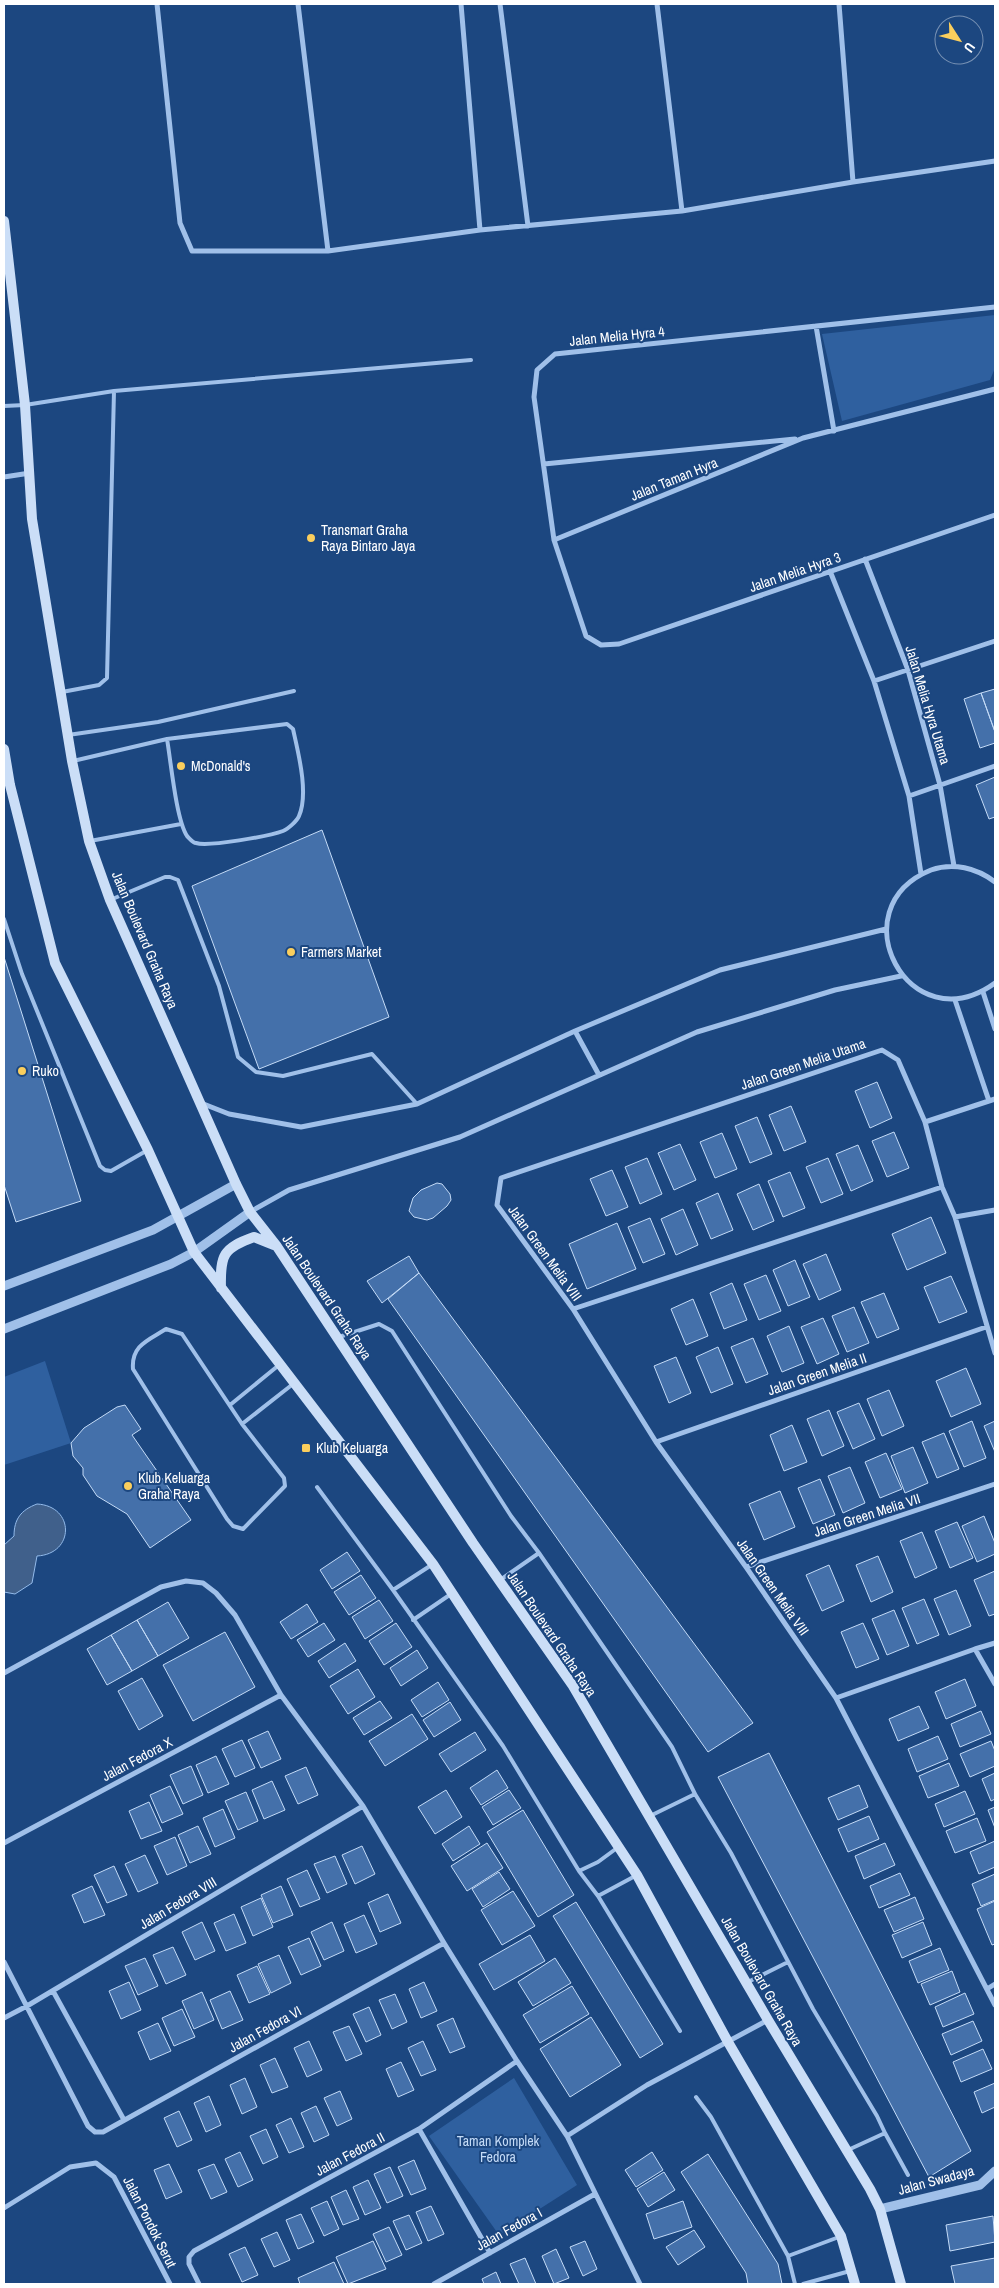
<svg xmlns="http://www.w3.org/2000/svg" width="999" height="2288" font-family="'Archivo Narrow',sans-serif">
<rect width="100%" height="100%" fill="#1c4780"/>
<!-- green -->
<path fill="#2f609f" d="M995 315V368L990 380 842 421 822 334Z
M45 1361 71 1443 4 1465V1377Z
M514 2078 577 2185 499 2235 429 2136Z"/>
<!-- water -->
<path fill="#40608b" stroke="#93bbeb" d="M37 1504C75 1506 75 1554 37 1556L32 1583 15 1594 4 1592V1545L14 1536C14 1519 21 1510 37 1504Z"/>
<!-- building -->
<path fill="#4470aa" stroke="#c4dbf7" d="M995 689V732L981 693Z
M981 693 995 732V743L980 748 964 699Z
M995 777V817L989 819 976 785Z
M322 830 389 1017 259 1069 192 886Z
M4 957 81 1201 16 1222 4 1185Z
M877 1082 892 1118 870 1128 855 1091Z
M791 1106 806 1142 784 1151 769 1115Z
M757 1117 772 1154 750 1163 735 1126Z
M894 1132 909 1168 887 1177 872 1141Z
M722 1133 737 1169 715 1178 700 1142Z
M680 1144 696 1180 674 1190 658 1153Z
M858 1145 873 1181 851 1191 836 1154Z
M647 1158 662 1194 640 1204 625 1167Z
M828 1158 843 1194 821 1203 806 1167Z
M612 1170 628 1207 606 1216 590 1179Z
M790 1172 805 1208 783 1217 768 1181Z
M437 1183 442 1184 450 1194 451 1200 447 1206 433 1218 427 1220 414 1217 409 1211 413 1198 421 1190Z
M759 1184 774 1221 753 1230 737 1194Z
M718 1193 733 1230 711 1239 696 1203Z
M683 1209 698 1245 676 1255 661 1219Z
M931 1217 946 1253 907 1270 892 1234Z
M650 1218 665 1254 643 1263 628 1227Z
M617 1223 636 1269 587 1289 569 1244Z
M826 1254 841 1290 819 1300 803 1264Z
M409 1256 419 1273 382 1303 367 1281Z
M795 1260 810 1297 788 1306 773 1270Z
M419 1273 753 1723 708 1752 388 1299Z
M766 1275 781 1311 759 1320 744 1284Z
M951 1276 967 1312 939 1323 924 1287Z
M732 1283 747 1320 724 1329 710 1293Z
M884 1293 899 1329 877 1338 861 1302Z
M693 1299 708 1336 686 1345 671 1309Z
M854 1307 869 1343 847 1352 832 1316Z
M823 1318 839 1354 817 1364 801 1327Z
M789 1326 804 1363 782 1372 767 1336Z
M753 1338 768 1374 746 1383 731 1347Z
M718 1347 733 1384 711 1393 696 1357Z
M676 1357 691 1393 669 1403 654 1366Z
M966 1368 981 1404 951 1417 936 1381Z
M889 1390 904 1426 882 1436 867 1399Z
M859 1403 875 1439 853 1449 837 1412Z
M125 1405 141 1429 132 1435 191 1520 150 1548 127 1514 97 1496 83 1475V1468L73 1456 71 1443 84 1428 117 1407Z
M829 1410 844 1446 822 1456 807 1419Z
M972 1421 986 1458 964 1467 949 1431Z
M995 1421V1452L984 1426Z
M792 1425 807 1462 784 1471 770 1435Z
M944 1433 959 1469 937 1478 922 1442Z
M913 1447 928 1483 905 1493 891 1456Z
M886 1453 902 1489 880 1498 865 1462Z
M850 1467 865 1503 843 1513 828 1476Z
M820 1479 835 1515 813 1524 798 1488Z
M780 1491 795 1527 764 1540 749 1504Z
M984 1516 995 1543V1554L977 1562 962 1526Z
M957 1522 973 1558 950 1568 935 1531Z
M922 1532 937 1568 915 1578 900 1541Z
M347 1552 360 1571 332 1589 320 1570Z
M878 1556 893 1592 871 1602 856 1565Z
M829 1565 844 1601 822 1611 806 1575Z
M995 1571V1614L989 1616 974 1580Z
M361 1575 376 1598 349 1615 334 1592Z
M956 1590 971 1626 949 1635 934 1599Z
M924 1599 939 1635 917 1644 902 1608Z
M379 1600 393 1621 365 1639 352 1617Z
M168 1602 189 1638 158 1656 137 1620Z
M307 1604 318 1622 291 1639 280 1622Z
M894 1610 909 1646 887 1655 872 1619Z
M137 1620 158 1656 132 1671 111 1635Z
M324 1623 335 1640 308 1657 297 1640Z
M396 1623 412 1647 384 1665 369 1641Z
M863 1623 879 1659 856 1668 841 1632Z
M225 1632 255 1687 193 1721 163 1665Z
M111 1635 132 1671 107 1685 87 1649Z
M345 1643 356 1661 329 1678 318 1661Z
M417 1650 428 1668 401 1686 390 1668Z
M358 1669 375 1697 348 1714 330 1686Z
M142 1678 163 1716 139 1730 118 1691Z
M965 1679 976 1706 946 1719 935 1692Z
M438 1682 449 1700 422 1717 411 1700Z
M380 1701 392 1718 364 1735 353 1718Z
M450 1702 461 1720 434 1737 423 1720Z
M919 1706 929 1728 898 1741 889 1719Z
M981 1711 991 1734 960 1747 951 1724Z
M412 1714 428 1739 385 1766 369 1741Z
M268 1731 281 1759 261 1768 248 1740Z
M475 1732 486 1750 451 1772 439 1754Z
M938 1736 948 1759 917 1772 908 1749Z
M242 1740 255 1768 235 1777 222 1749Z
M991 1741 995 1751V1766L970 1777 960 1754Z
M769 1753 971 2151 929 2177 718 1777Z
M216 1756 229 1784 208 1793 196 1765Z
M949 1763 959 1786 928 1798 919 1776Z
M191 1766 203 1795 183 1804 170 1775Z
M306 1767 318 1795 298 1804 285 1776Z
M497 1770 508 1788 481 1805 470 1788Z
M995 1773V1799L991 1801 982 1779Z
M272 1781 285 1810 264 1819 252 1790Z
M859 1785 868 1807 838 1820 828 1798Z
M170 1786 183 1814 162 1823 150 1795Z
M446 1790 462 1817 435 1834 418 1807Z
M509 1790 521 1808 493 1825 482 1807Z
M965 1791 975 1814 944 1827 935 1804Z
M246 1792 258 1821 238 1830 225 1801Z
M149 1802 162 1831 141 1839 129 1811Z
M995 1807V1828L988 1810Z
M223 1809 235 1838 215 1847 203 1818Z
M523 1810 574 1895 538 1917 487 1832Z
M869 1816 879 1839 848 1852 838 1829Z
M977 1818 986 1841 955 1853 946 1831Z
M198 1826 211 1854 190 1863 178 1835Z
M469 1826 480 1844 453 1861 442 1844Z
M175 1837 187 1866 167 1875 154 1846Z
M995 1841V1867L979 1874 970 1852Z
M487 1843 503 1868 467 1891 451 1866Z
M885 1843 895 1865 864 1879 855 1856Z
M362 1846 375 1874 355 1884 342 1855Z
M145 1855 158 1883 138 1892 125 1864Z
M335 1856 347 1884 327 1893 314 1864Z
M114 1866 127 1895 107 1903 94 1875Z
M307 1870 320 1899 300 1907 287 1879Z
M499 1872 510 1889 483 1907 472 1889Z
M900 1873 910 1895 879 1908 870 1886Z
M995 1874V1900L981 1906 972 1884Z
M92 1886 105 1915 84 1923 72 1895Z
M281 1886 293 1915 273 1923 261 1895Z
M513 1891 535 1926 502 1945 481 1910Z
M388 1894 401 1923 380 1932 368 1903Z
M915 1897 924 1919 894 1932 884 1910Z
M261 1898 273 1927 253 1936 241 1907Z
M995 1901V1944L992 1945 977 1909Z
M576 1902 663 2044 640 2058 553 1916Z
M234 1914 246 1943 226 1951 214 1923Z
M364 1915 377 1944 356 1953 344 1924Z
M202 1922 215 1951 195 1960 182 1932Z
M332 1922 344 1951 324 1960 311 1932Z
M923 1922 932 1945 902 1958 892 1935Z
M530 1935 545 1961 494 1990 479 1964Z
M309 1938 321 1966 301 1975 288 1947Z
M173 1947 186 1975 166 1984 153 1955Z
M940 1948 949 1970 918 1983 909 1961Z
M279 1955 291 1983 271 1993 258 1964Z
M145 1958 158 1986 138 1995 125 1966Z
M555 1958 571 1983 533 2006 518 1982Z
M257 1966 270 1994 249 2003 237 1975Z
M952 1971 960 1992 930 2005 921 1984Z
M129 1982 141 2010 121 2019 109 1991Z
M424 1982 437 2011 421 2018 409 1989Z
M572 1986 589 2014 540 2043 523 2015Z
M230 1991 243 2020 222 2029 210 2000Z
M202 1992 214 2020 194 2029 182 2001Z
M965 1993 974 2014 943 2027 935 2007Z
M395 1994 407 2022 392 2029 379 2000Z
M369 2007 381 2035 366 2042 353 2014Z
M182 2009 195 2037 174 2046 162 2018Z
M591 2017 621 2065 570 2097 540 2049Z
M453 2018 465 2047 450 2053 437 2025Z
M973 2021 982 2041 951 2055 942 2034Z
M158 2023 171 2051 150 2060 138 2032Z
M349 2026 362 2054 346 2061 333 2032Z
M309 2041 322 2070 307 2077 294 2048Z
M423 2041 436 2070 421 2076 408 2048Z
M983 2049 992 2069 961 2082 953 2062Z
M275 2058 288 2087 272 2093 260 2065Z
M401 2062 414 2090 398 2097 386 2069Z
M245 2078 257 2107 242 2114 230 2085Z
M995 2083V2107L982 2113 974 2092Z
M340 2091 352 2119 337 2126 324 2098Z
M209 2096 221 2125 206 2132 194 2103Z
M316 2106 329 2135 314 2142 301 2113Z
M179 2111 192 2140 177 2147 164 2118Z
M291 2118 304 2147 289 2153 276 2125Z
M266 2129 278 2157 263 2164 250 2136Z
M240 2152 253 2180 238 2187 225 2159Z
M652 2152 663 2170 636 2187 625 2170Z
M708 2154 778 2264 782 2284H748L746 2273 681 2172Z
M414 2160 426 2189 411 2195 398 2167Z
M169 2164 182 2192 166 2199 154 2170Z
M214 2164 227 2192 211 2199 198 2170Z
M390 2167 403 2196 387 2203 374 2174Z
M664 2172 675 2190 648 2207 637 2189Z
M368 2180 381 2208 365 2215 353 2187Z
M346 2190 359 2219 343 2225 331 2197Z
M327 2201 339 2229 324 2236 311 2208Z
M683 2201 692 2227 654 2239 646 2214Z
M431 2206 444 2234 428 2241 416 2212Z
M301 2214 314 2242 298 2249 286 2220Z
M409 2215 422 2243 406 2250 393 2221Z
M993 2216 995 2242 950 2251 946 2225Z
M389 2227 402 2255 386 2262 373 2234Z
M694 2230 705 2247 678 2265 666 2247Z
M277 2232 290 2260 274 2267 261 2239Z
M373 2241 386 2269 348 2284 336 2257Z
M585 2241 597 2269 583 2276 570 2247Z
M245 2247 258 2275 242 2282 229 2254Z
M556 2249 569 2278 554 2284 542 2256Z
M525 2258 536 2284H519L510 2264Z
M995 2258V2284H955L951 2266Z
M334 2262 344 2284H300L298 2278Z
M496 2272 501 2284H484L482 2279Z"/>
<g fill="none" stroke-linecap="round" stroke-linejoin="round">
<!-- service -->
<path stroke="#a0c0e9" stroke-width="4" d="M4 406 25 405 114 391 471 360
M62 692 99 685 107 678 114 391
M68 735 158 722 294 691
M73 761 167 739 287 724 293 729C298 752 309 793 299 816 297 821 288 829 283 831 270 836 208 847 196 843 193 843 189 838 187 836 176 819 171 762 167 739
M90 841 181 824
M110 900 165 877H170L178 880 219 986 238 1057 256 1072 283 1076 372 1054 417 1104
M4 919 22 974 100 1166 105 1170 111 1171 146 1151
M166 1329 182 1334 242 1424 284 1478 285 1486 243 1529 233 1526 227 1519 133 1369C131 1345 149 1340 166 1329Z
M339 1337 379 1324 392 1331 511 1516 539 1553 672 1747 695 1794 731 1853 813 2009 877 2116 885 2133 848 2150
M230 1405 279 1365
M242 1424 293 1384
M317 1487 393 1590 503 1746 579 1871 598 1896 680 2031
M500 1580 539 1553
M393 1590 433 1564
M413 1620 451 1594
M650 1816 695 1794
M579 1871 598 1862 617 1848
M598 1896 637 1875
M748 1982 788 1962
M696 2097 711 2117 788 2256 795 2284
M885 2133 908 2175
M788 2256 839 2237
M803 2284 850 2271"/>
<!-- minor -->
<path stroke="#a0c0e9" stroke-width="5" d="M157 4 180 223 192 251H328L480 230 682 211 853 182 995 161
M298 4 328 251
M461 4 480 230
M500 4 528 226
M657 4 682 211
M839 4 853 182
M995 307 555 354 537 370 534 397 554 540 586 636 601 645 619 644 995 515
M816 326 834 431
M544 464 795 439
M4 477 30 473
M554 540 803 438 995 389
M865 559 908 670 940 785 954 866
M830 571 874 681 909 796 921 874
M874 681 995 641
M909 796 995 766
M995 882C977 868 953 862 931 870 837 908 909 1045 995 983
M983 992 995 1029
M955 1000 989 1101
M575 1031 599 1075
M201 1103 229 1114 301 1127 417 1104 575 1031 720 970 886 929
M925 1122 995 1099
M250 1212 289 1190 460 1137 697 1032 835 990 901 976
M955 1217 995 1210
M573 1309 942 1187
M995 1353 955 1217 942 1187 925 1122 898 1060 882 1050 501 1178 497 1205 573 1309 656 1442 746 1567 836 1698 995 2005
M656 1442 986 1327
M746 1567 995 1484
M975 1649 995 1684
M4 1673 161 1587 186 1581 203 1583 216 1593 235 1615 281 1695 363 1806 444 1943 517 2061 567 2136 640 2284
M836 1698 975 1649 995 1643
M4 1843 281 1695
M4 1962 88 2126 95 2132H103L444 1943
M987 1989 995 1984
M53 1991 124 2120
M4 2018 27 2006 363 1806
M419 2129 490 2253
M567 2136 647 2085 768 2020
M4 2208 70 2167 96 2163 114 2177 170 2284
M199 2284 189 2264V2257L194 2251 419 2129 517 2061
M434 2284 595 2194"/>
<!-- tertiary -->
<path stroke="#a0c0e9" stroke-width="9" d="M4 1286 153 1230 236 1184
M4 1329 171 1264 194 1252 250 1212
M880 2209 980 2185 995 2171"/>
<!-- secondary -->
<path stroke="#cbdef7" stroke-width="10" d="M4 221 25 405 32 519 72 761 89 841 110 900 236 1184 250 1212 276 1245 473 1543 573 1686 768 2020 870 2189 880 2209 901 2284
M4 749 10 785 55 963 148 1150 194 1252 433 1564 637 1875 728 2042 841 2236 855 2284
M221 1288C220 1255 223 1248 254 1237L274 1245"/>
</g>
<!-- markers -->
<g fill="#face5d" stroke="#1c4780" stroke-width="2">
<circle cx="311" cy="538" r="5"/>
<circle cx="181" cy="766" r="5"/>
<circle cx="291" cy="952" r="5"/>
<circle cx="22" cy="1071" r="5"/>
<rect x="301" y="1443" width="10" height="10" rx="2.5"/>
<circle cx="128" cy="1486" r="5"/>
</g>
<g text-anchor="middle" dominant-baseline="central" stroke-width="4" stroke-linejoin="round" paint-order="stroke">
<!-- street labels -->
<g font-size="14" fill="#fff" stroke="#1c4780">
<text transform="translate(617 336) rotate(-6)">Jalan Melia Hyra 4</text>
<text transform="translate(674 479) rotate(-22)">Jalan Taman Hyra</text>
<text transform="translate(795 572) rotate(-19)">Jalan Melia Hyra 3</text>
<text transform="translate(928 705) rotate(73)">Jalan Melia Hyra Utama</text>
<text transform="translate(145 940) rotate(67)">Jalan Boulevard Graha Raya</text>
<text transform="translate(803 1064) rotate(-19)">Jalan Green Melia Utama</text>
<text transform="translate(545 1253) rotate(54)">Jalan Green Melia VIII</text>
<text transform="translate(327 1297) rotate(56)">Jalan Boulevard Graha Raya</text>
<text transform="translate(817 1374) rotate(-19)">Jalan Green Melia II</text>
<text transform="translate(867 1515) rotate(-18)">Jalan Green Melia VII</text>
<text transform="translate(773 1587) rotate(55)">Jalan Green Melia VIII</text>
<text transform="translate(552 1634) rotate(56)">Jalan Boulevard Graha Raya</text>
<text transform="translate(137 1759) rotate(-28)">Jalan Fedora X</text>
<text transform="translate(178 1903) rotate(-31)">Jalan Fedora VIII</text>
<text transform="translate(762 1981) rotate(60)">Jalan Boulevard Graha Raya</text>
<text transform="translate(265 2029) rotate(-29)">Jalan Fedora VI</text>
<text transform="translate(350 2154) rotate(-28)">Jalan Fedora II</text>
<text transform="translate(936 2180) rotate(-15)">Jalan Swadaya</text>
<text transform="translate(150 2222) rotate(63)">Jalan Pondok Serut</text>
<text transform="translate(509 2229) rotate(-29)">Jalan Fedora I</text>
</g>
<!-- poi labels -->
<g font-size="14" fill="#fff" stroke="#1c4780" text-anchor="start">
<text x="321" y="530">Transmart Graha<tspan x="321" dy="16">Raya Bintaro Jaya</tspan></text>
<text x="191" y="766">McDonald's</text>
<text x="301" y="952">Farmers Market</text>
<text x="32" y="1071">Ruko</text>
<text x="316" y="1448">Klub Keluarga</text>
<text x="138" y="1478">Klub Keluarga<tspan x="138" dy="16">Graha Raya</tspan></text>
</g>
<!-- park labels -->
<g font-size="14" fill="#c4dbf7" stroke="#1c4780">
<text x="498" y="2141">Taman Komplek<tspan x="498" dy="16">Fedora</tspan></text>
</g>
</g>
<!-- border -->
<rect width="999" height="2288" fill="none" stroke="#ffffff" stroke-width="10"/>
<!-- north arrow -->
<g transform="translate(959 40) rotate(126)"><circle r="24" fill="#1c4780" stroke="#7791b3"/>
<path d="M0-4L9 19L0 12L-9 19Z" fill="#face5d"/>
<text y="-8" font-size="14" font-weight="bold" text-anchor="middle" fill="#ffffff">U</text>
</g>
</svg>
